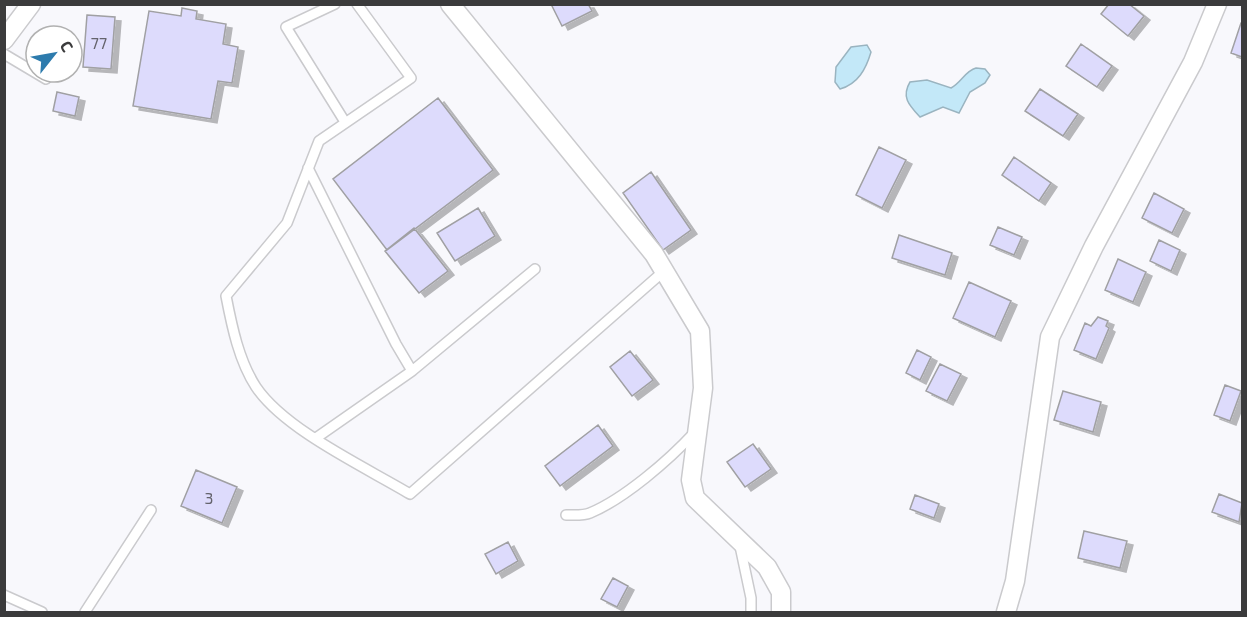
<svg xmlns="http://www.w3.org/2000/svg" width="1247" height="617" font-family="'Exo 2',sans-serif">
<defs>
<filter id="shadow"><feDropShadow dx="6" dy="4" stdDeviation="0" flood-color="#0004"/></filter>
</defs>
<rect width="100%" height="100%" fill="#f8f8fc"/>
<!-- water -->
<path fill="#c3e8f8" stroke="#9ab4c0" stroke-width="1.5" d="M867 45 871 52C866 69 858 84 840 89L835 82 836 67 851 47Z
M976 68 985 69 990 75 985 83 970 92 959 113 943 107 920 117C909 105 901 97 910 82L927 80 951 88C962 82 965 71 976 68Z"/>
<!-- building -->
<path fill="#dddbfc" stroke="#a0a0a3" stroke-width="1.5" filter="url(#shadow)" d="M551 4H588L592 11 562 26Z
M1109 4H1129L1144 16 1128 36 1101 14Z
M182 8 197 11 196 19 226 24 223 44 238 47 232 83 218 81 211 119 133 106 149 11 181 16Z
M87 15 115 17 111 69 83 67Z
M1241 23H1242V57L1231 53Z
M1081 44 1112 66 1097 87 1066 66Z
M1040 89 1078 114 1063 136 1025 111Z
M57 92 79 97 75 116 53 111Z
M438 98 493 170 387 250 333 179Z
M879 147 906 160 882 208 856 195Z
M1014 157 1051 183 1039 201 1002 175Z
M651 172 691 230 663 250 623 193Z
M1154 193 1184 209 1172 233 1142 218Z
M478 208 495 236 455 261 437 233Z
M998 227 1022 237 1014 255 990 245Z
M414 228 448 271 419 293 385 251Z
M899 235 952 253 945 275 892 258Z
M1159 240 1180 250 1171 271 1150 261Z
M1118 259 1146 272 1133 302 1105 290Z
M969 282 1011 301 995 337 953 318Z
M1098 317 1108 321 1106 326 1109 328 1096 359 1074 350 1085 323 1091 326Z
M917 350 931 357 920 380 906 373Z
M630 351 653 380 632 396 610 367Z
M940 364 961 374 947 401 926 391Z
M1225 385 1241 391 1230 421 1214 415Z
M1063 391 1101 402 1093 432 1054 420Z
M598 425 613 446 560 486 545 466Z
M753 444 771 469 745 487 727 462Z
M196 470 237 487 222 523 181 506Z
M1219 494 1242 503 1239 522 1212 512Z
M915 495 939 504 934 518 910 509Z
M1084 531 1127 541 1120 568 1078 558Z
M508 542 518 561 496 574 485 554Z
M613 578 628 586 617 607 601 599Z"/>
<g fill="none" stroke-linecap="round" stroke-linejoin="round">
<!-- service casing -->
<g stroke="#cacacd" stroke-width="12">
<path id="service" d="M335 4 286 27 345 122
M357 4 411 78 319 141 287 223 226 296C232 327 239 361 256 387 285 430 365 467 410 494L664 271
M4 54 46 79 49 72
M308 168 396 344 412 371
M316 438 412 371 535 269
M566 515C573 515 583 516 590 513 624 499 669 460 694 433
M740 546 751 598V612
M4 595 42 612
M85 612 151 510"/>
</g>
<!-- minor casing -->
<g stroke="#cacacd" stroke-width="21">
<path id="minor" d="M450 4 654 254 700 331 703 388 691 480 695 498 767 567 781 592V612
M4 40 31 4
M1006 612 1015 581 1050 337 1094 246 1193 62 1217 4"/>
</g>
<!-- service -->
<use href="#service" stroke="#fff" stroke-width="9"/>
<!-- minor -->
<use href="#minor" stroke="#fff" stroke-width="18"/>
</g>
<g text-anchor="middle" dominant-baseline="central" stroke-width="4.5" stroke-linejoin="round" paint-order="stroke">
<!-- number labels -->
<g font-size="16" fill="#64636c">
<text x="99" y="42">77</text>
<text x="209" y="497">3</text>
</g>
</g>
<!-- border -->
<rect width="1247" height="617" fill="none" stroke="#3b3b3c" stroke-width="12"/>
<!-- north arrow -->
<g transform="translate(54 54) rotate(59)"><circle r="28" fill="#ffffff" stroke="#b1b1b1" stroke-width="1.5"/>
<path d="M0-4.5L10 22L0 15L-10 22Z" fill="#2d7bad"/>
<text y="-9" font-size="16" font-weight="bold" text-anchor="middle" fill="#3b3b3c">С</text>
</g>
</svg>
